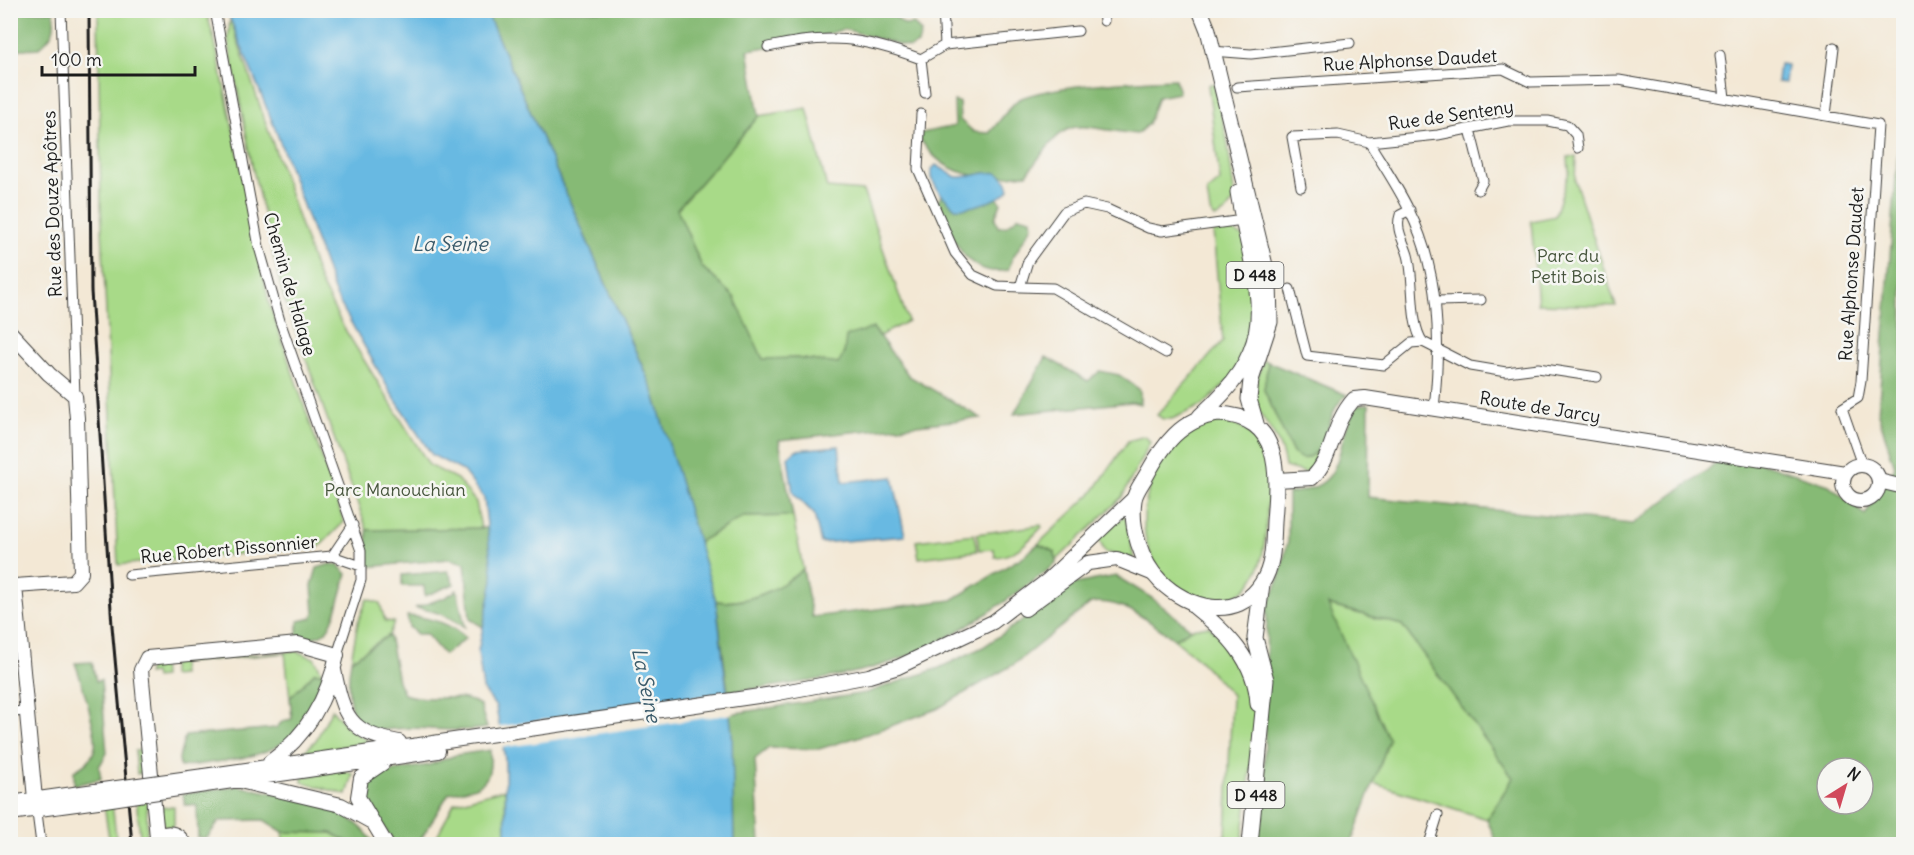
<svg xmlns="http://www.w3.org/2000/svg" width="1914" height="855" font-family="Delius,sans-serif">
<rect width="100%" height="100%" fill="#f6f6f2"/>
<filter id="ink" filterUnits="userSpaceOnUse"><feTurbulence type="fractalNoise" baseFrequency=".0167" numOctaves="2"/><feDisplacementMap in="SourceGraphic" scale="12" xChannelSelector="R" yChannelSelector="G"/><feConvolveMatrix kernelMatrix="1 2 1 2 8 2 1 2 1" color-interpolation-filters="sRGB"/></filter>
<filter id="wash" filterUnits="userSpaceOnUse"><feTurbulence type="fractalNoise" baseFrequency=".008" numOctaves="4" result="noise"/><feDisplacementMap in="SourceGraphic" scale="24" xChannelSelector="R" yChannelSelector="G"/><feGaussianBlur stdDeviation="1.35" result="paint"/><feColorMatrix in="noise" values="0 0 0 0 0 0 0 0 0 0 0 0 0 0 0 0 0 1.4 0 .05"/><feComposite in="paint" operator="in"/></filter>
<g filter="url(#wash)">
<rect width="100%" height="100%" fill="#f3e8d5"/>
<!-- green -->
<path fill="#a8da88" stroke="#627b52" stroke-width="1.5" d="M98 11H206L215 42 269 303 344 522 319 547 118 565 101 207Z
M230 18 320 282 344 328 429 465 457 479 476 502 481 528 367 530 283 295 253 170 228 39Z
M1214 83 1227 139 1235 199 1226 212 1215 218 1210 212 1207 192 1220 181 1208 85Z
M807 108 827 188 863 191 908 321 880 336 873 328 838 364 796 358 763 360 734 297 702 267 677 209 759 116Z
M1568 157H1576L1575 181 1616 306 1538 304 1531 221 1555 216 1569 172Z
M1228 228 1245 238 1259 298 1238 372 1203 405 1172 419H1163L1157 415 1223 341 1213 231Z
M1264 360 1268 362 1264 390 1293 453 1303 459 1320 451 1317 465 1306 473 1285 467C1278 415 1238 421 1264 360Z
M1223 421C1239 424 1252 430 1260 444 1273 465 1269 489 1267 511 1265 557 1260 610 1199 597 1181 594 1164 578 1154 561 1129 518 1154 450 1197 426 1204 422 1215 422 1223 421Z
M1145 436 1150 442 1122 497 1056 561 1055 552 1038 544 1093 492 1128 441Z
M793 516 803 569C780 589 747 605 716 601L697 543 743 517Z
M1122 517 1126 518 1134 559 1105 552 1098 538Z
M1041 525 1042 527C1028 541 1016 556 995 557L994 549 979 550 977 534Z
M974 534 977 551 919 558 916 541Z
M367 599 380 603 385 621 394 622 389 635 351 660 358 622Z
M1327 605 1402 625 1513 778 1487 819 1373 783 1389 740Z
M1209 626 1243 658 1257 712 1242 844H1179L1226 836 1232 695 1199 660 1174 639 1191 629Z
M296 651 314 658 323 674 315 672 290 698 285 653 181 663 182 675 172 676V661Z
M162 663 163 677 155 678 154 673 147 674 151 664Z
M332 709 347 728 370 742 303 753 316 740Z
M143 750 144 772 137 774 135 751Z
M342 770 353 774 347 795 302 782V777Z
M505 789 506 844H433L454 803Z
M147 798V833L144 844H141L136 799Z
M112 803 117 844H110L104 805Z
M174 806V826L165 828 159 808Z
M283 832 332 833 351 844H285Z"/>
<!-- forest -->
<path fill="#86ba74" stroke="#516b48" stroke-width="1.5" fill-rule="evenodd" d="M891 10 890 13 905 25 914 24 921 33 918 44 910 48 844 29 805 41 748 50 759 116 677 209 702 267 734 297 763 359 796 358 838 364 844 354 846 336 873 328 909 376 981 418 779 440 793 516 743 517 697 543 653 391 486 11Z
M10 11H53C57 29 53 36 39 48L11 50Z
M1903 42V844H1497L1487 819 1513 778 1402 625 1328 605 1389 740 1351 844H1257L1264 789 1267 609 1279 579 1288 541V493C1353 488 1330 444 1358 405L1369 404 1368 497 1632 524 1731 453 1829 485 1865 515 1895 467 1878 414 1902 99ZM1827 768H1863V804H1827Z
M1175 79 1179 93 1158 97 1148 124 1137 134C1067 126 1072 112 1027 174 980 180 943 179 917 134L955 126 954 101 959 102 960 120 974 132 989 133C997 125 1012 103 1019 99 1052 84 1137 81 1175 79Z
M991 190 1001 203 995 218 998 227 1007 226 1019 216 1031 219 1032 226 1012 259 1008 270C964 280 952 234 937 202L943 193Z
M1046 357 1088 381 1100 371 1119 375 1140 390V404L1132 402 1014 414Z
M1268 362 1347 395C1322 412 1335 452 1302 459L1293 453 1264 390Z
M488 528 494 581 483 627 470 619 465 563 449 559 368 567 367 530Z
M1038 544 1055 552 1056 564C1006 602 955 639 895 661 842 679 783 685 728 692L716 601C747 605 780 589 803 569L812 617 952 600 1024 556Z
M330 564 338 565 347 574C342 588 335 625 324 633 316 639 305 638 296 638L299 621 312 618 314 614 312 585 317 568Z
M448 571 454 584 425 596 424 586H402V575Z
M1116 576 1152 598 1191 629 1174 639C1150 622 1122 598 1091 603L1013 665 937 709 874 732 819 749 769 748 755 759 760 844H734L730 714 866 693 939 668 983 647 1075 584Z
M457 590 465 627C448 616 434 610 415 608L446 597Z
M407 616C429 617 450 623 466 638L444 655 426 634H417L409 627Z
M389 635 398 681 404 694C428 703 458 691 480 705L487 728C461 732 439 729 413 728 401 728 388 730 376 730 344 728 347 682 351 660Z
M92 662 96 681 101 680 107 753 99 767 101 779 74 785V771C85 765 92 760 95 747 98 735 80 676 75 663Z
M315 672 323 674C305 760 254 756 180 767L179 758 185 736 276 728 283 721 292 719 290 698Z
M490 750C493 786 481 787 449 793L418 844H395L366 801 364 788 366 781 381 773 429 765 456 755Z
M239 786C285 797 349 800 374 844H351L332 833 283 832 264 820 219 821 207 838H198L197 805H185L183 794Z"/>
<!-- water -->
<path fill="#67b9e2" stroke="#426a7f" stroke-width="1.5" d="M227 11H486L653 391 716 601 732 732 734 844H506L505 759 496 707 483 689 478 651 493 580 484 498 463 471 432 455 391 393 336 296 276 131Z
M1779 64 1787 65 1785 83 1777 82Z
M936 165 956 177C976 179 1003 159 1009 189 1004 199 967 210 955 208L939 192 931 178V170Z
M839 446 843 482 893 477 905 536 821 543 814 514 793 493 788 457 796 450Z"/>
<!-- pier -->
<path fill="#f3e8d5" d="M731 692 733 714 500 748 496 727Z"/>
</g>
<g filter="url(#ink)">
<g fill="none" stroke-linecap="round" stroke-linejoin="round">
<!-- street casing -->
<g stroke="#3c3b38" stroke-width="11">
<path id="street" d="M61 10 75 396
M215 10 259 247 280 321 361 551V580L337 655
M1103 10 1104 21
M945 45 1078 31
M768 47C830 33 861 37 921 59
M1212 51 1251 54 1350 43
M1720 55 1725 98
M1237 87 1503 69 1530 82 1619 80 1878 125 1861 381 1858 398 1842 408 1862 465
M925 93 921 59 945 45 943 10
M921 114 918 169 955 253 973 275 997 286 1020 287 1028 261 1064 212 1084 204 1107 209 1148 228 1162 231 1243 220
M1826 115 1834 47
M1470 129 1483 181 1478 190
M1369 142C1383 165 1398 187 1409 210 1440 271 1441 342 1434 409
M1301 187 1292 137 1338 135 1369 142 1438 135 1508 121H1548L1567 125 1576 135 1578 148
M1410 210 1400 215C1395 230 1404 241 1408 255 1415 280 1409 323 1423 342
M1020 287 1053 288 1166 353
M1290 289 1307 356 1384 365 1411 343 1423 342 1470 366 1506 372 1538 368 1597 377
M1436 301 1481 300
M332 556 361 566
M129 575 332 556 353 525
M10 713 27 710
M36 805 41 844
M1429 844 1438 815"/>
</g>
<!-- secondary casing -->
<g stroke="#3c3b38" stroke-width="16">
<path id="secondary" d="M10 332 49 374 75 396 77 418 81 573 73 582 15 586 35 799
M1843 483a18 18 0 1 1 36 0a18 18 0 1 1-36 0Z
M1277 480 1312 478C1335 455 1330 426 1354 399L1365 398 1845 473
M1879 481 1904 487
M1025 609 1088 563 1117 559 1154 574
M334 670C343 716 349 733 399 742
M383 763 361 778 358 797 386 844
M211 775 773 694 869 676 898 667 993 622 1048 580 1134 498
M244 782 341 805 372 822
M212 784 438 751
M10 803 95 791
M10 813 98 801
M157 837 141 670 147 658 298 644 337 655C328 698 306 737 270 762
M153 843C162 830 177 830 184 844"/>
</g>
<!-- primary casing -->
<g stroke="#3c3b38" stroke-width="17">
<path id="primary" d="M1200 10 1208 30 1269 282 1270 322 1251 380 1249 399 1257 427
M1218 414C1282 416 1278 473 1274 521 1273 541 1274 565 1262 583 1237 623 1187 608 1160 581 1141 562 1130 527 1134 500 1135 492 1142 483 1146 476 1163 445 1181 419 1218 414Z
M1200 416C1289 337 1254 293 1238 192
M1195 607C1226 632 1256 660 1258 704
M1250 844 1266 680 1255 638 1262 584"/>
</g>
<!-- street -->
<use href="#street" stroke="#fff" stroke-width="9"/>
<!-- secondary -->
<use href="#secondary" stroke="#fff" stroke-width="14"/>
<!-- primary -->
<use href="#primary" stroke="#fff" stroke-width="15"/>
<!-- rail -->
<path stroke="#1c1c1c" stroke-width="3" d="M89 10 91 291 112 626 132 844"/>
<!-- secondary-bridge casing -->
<g stroke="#3c3b38" stroke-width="16" stroke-linecap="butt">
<path id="secondary-bridge" d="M95 791 211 775
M98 801 212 784"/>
</g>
<!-- secondary-bridge -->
<use href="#secondary-bridge" stroke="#fff" stroke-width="14"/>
</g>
</g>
<g text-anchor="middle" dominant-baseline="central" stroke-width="5" stroke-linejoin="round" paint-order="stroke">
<!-- shield labels -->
<g fill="#f6f6f2" stroke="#5d5d5c" stroke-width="1.5">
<rect x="1226.5" y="262" width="57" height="26" rx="4.5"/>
<rect x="1227.5" y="782" width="57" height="26" rx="4.5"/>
</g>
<g font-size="16" font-weight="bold" fill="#1c1c1c">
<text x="1255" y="275">D 448</text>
<text x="1256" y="795">D 448</text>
</g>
<!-- street labels -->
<g font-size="18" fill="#1c1c1c" stroke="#f6f6f2">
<text transform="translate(1410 60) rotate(-3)">Rue Alphonse Daudet</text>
<text transform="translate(1451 115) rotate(-8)">Rue de Senteny</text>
<text transform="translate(52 204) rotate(-92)">Rue des Douze Apôtres</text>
<text transform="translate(1851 274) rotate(-86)">Rue Alphonse Daudet</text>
<text transform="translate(290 284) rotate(74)">Chemin de Halage</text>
<text transform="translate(1540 407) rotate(9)">Route de Jarcy</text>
<text transform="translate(229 549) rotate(-5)">Rue Robert Pissonnier</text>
</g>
<!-- park labels -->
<g font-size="18" fill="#46553c" stroke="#f6f6f2">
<text x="1568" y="255">Parc du<tspan x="1568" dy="21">Petit Bois</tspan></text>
<text x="395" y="489">Parc Manouchian</text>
</g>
<!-- water labels -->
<g font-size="20" font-style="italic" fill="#3a5b6b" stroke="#f6f6f2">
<text x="450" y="243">La Seine</text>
<text transform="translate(647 685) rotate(78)">La Seine</text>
</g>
</g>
<!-- margin -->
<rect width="1914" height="855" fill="none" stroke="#f6f6f2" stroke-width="36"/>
<!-- north arrow -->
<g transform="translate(1845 786) rotate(37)"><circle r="28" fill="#f6f6f2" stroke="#9f9f9c" stroke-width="1.5"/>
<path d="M0-4.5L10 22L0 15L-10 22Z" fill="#d1495b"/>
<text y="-9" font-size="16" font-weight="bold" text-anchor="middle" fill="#1c1c1c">N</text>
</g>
<!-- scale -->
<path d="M42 66v9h153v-9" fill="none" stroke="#1c1c1c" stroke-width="3"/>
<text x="51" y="66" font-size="18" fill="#1c1c1c" stroke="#f6f6f2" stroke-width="4.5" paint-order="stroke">100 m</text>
</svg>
